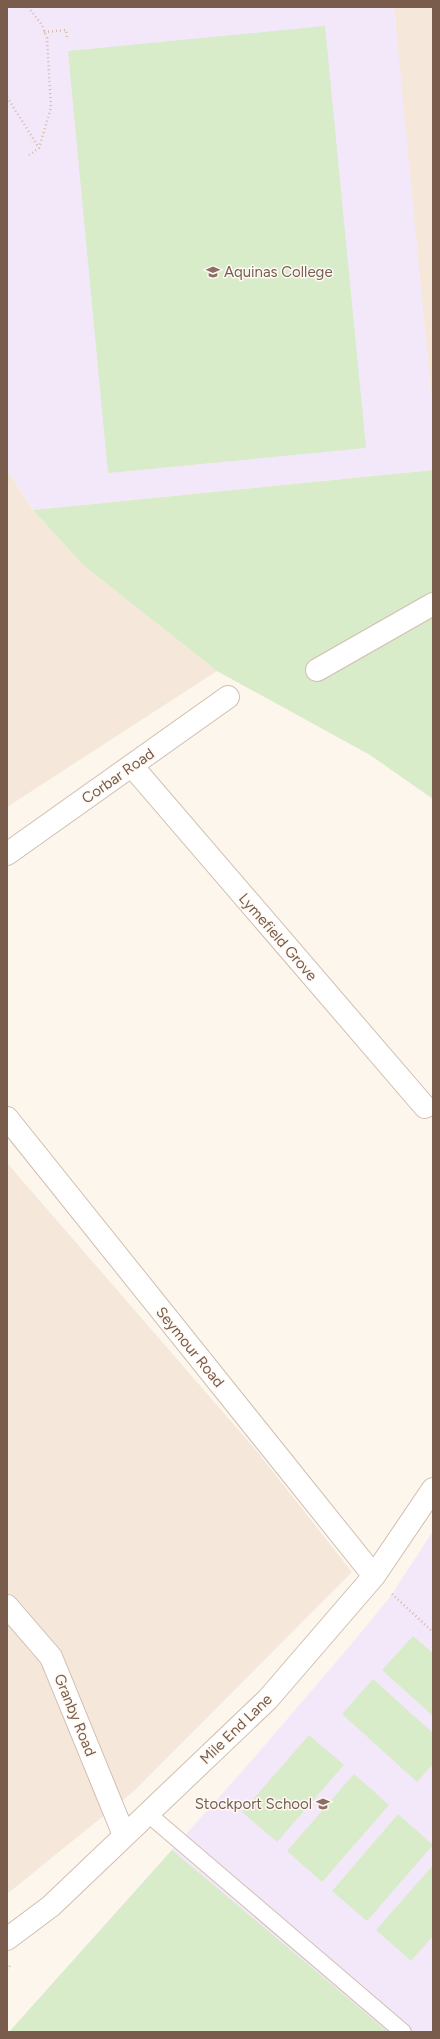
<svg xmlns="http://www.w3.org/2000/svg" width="440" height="2039" font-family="Figtree,sans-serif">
<rect width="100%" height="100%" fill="#fdf6ec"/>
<!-- residential -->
<path fill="#f5e8da" d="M394 7H433V414L405 130Z
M7 469 33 510 83 565 217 671 7 807Z
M7 1163 255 1449 352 1572 133 1792 7 1894Z"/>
<!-- education -->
<path fill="#f3e8fa" d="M7 7H394L433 414V470L33 510 7 469Z
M433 1531V2032H9L246 1767 349 1647 390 1597Z"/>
<!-- green -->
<path fill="#d8ecc9" d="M325 26 366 448 108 473 68 51Z
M433 470V799L370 755 217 671 83 565 33 510Z
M413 1636 433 1653V1716L382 1670Z
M373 1679 433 1733V1764L417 1782 342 1714Z
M309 1735 344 1765 277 1842 242 1812Z
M354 1774 389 1805 322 1882 287 1851Z
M398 1814 433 1845 367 1921 332 1891Z
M172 1850 388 2032H9Z
M433 1865V1936L411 1961 376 1930Z"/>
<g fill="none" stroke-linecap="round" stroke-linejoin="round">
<!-- service casing -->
<g stroke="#d1beb0" stroke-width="18">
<path id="service" d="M147 1813 403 2032"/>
</g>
<!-- minor casing -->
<g stroke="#d1beb0" stroke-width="24">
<path id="minor" d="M317 670 433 604
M132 766 425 1107
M7 854 228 697
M7 1118 374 1576
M7 1606 51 1657 124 1835
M7 1939 51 1906 268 1699 374 1576 433 1489"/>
</g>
<!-- path -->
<path stroke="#d9b8a5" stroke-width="2.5" stroke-dasharray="1 3" stroke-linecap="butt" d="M28 7 42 25 47 38 51 108 39 148 29 155
M44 32 66 30 67 37
M7 97 39 148
M392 1594 433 1632
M7 1970 11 1964"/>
<!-- service -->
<use href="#service" stroke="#fff" stroke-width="16"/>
<!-- minor -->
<use href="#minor" stroke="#fff" stroke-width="22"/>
</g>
<!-- icons -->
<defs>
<g id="university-bare" transform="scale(1.08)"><path d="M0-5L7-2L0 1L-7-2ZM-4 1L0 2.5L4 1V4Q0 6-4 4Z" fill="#8d6e63" stroke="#fffaf3" stroke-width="2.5" paint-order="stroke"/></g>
<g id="school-bare" transform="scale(1.08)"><path d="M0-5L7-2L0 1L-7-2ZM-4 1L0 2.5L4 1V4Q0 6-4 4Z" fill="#8d6e63" stroke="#fffaf3" stroke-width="2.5" paint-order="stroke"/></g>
</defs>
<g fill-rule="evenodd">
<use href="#university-bare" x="213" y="272"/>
<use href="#school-bare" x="323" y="1804"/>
</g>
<g text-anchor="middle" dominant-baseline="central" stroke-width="3" stroke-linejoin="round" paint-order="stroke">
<!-- education labels -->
<g font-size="15" fill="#785e54" stroke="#fffaf3" text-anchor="start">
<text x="224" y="272">Aquinas College</text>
<text x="312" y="1804" text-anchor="end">Stockport School</text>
</g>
<!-- street labels -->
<g font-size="15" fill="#7a5c4d" stroke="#fffaf3">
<text transform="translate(118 776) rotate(-35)">Corbar Road</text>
<text transform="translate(278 937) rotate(49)">Lymefield Grove</text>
<text transform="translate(190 1347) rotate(51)">Seymour Road</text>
<text transform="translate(75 1715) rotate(68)">Granby Road</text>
<text transform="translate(236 1729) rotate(-44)">Mile End Lane</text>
</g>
</g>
<!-- border -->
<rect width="440" height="2039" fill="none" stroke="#7a5c4d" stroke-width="16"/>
</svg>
